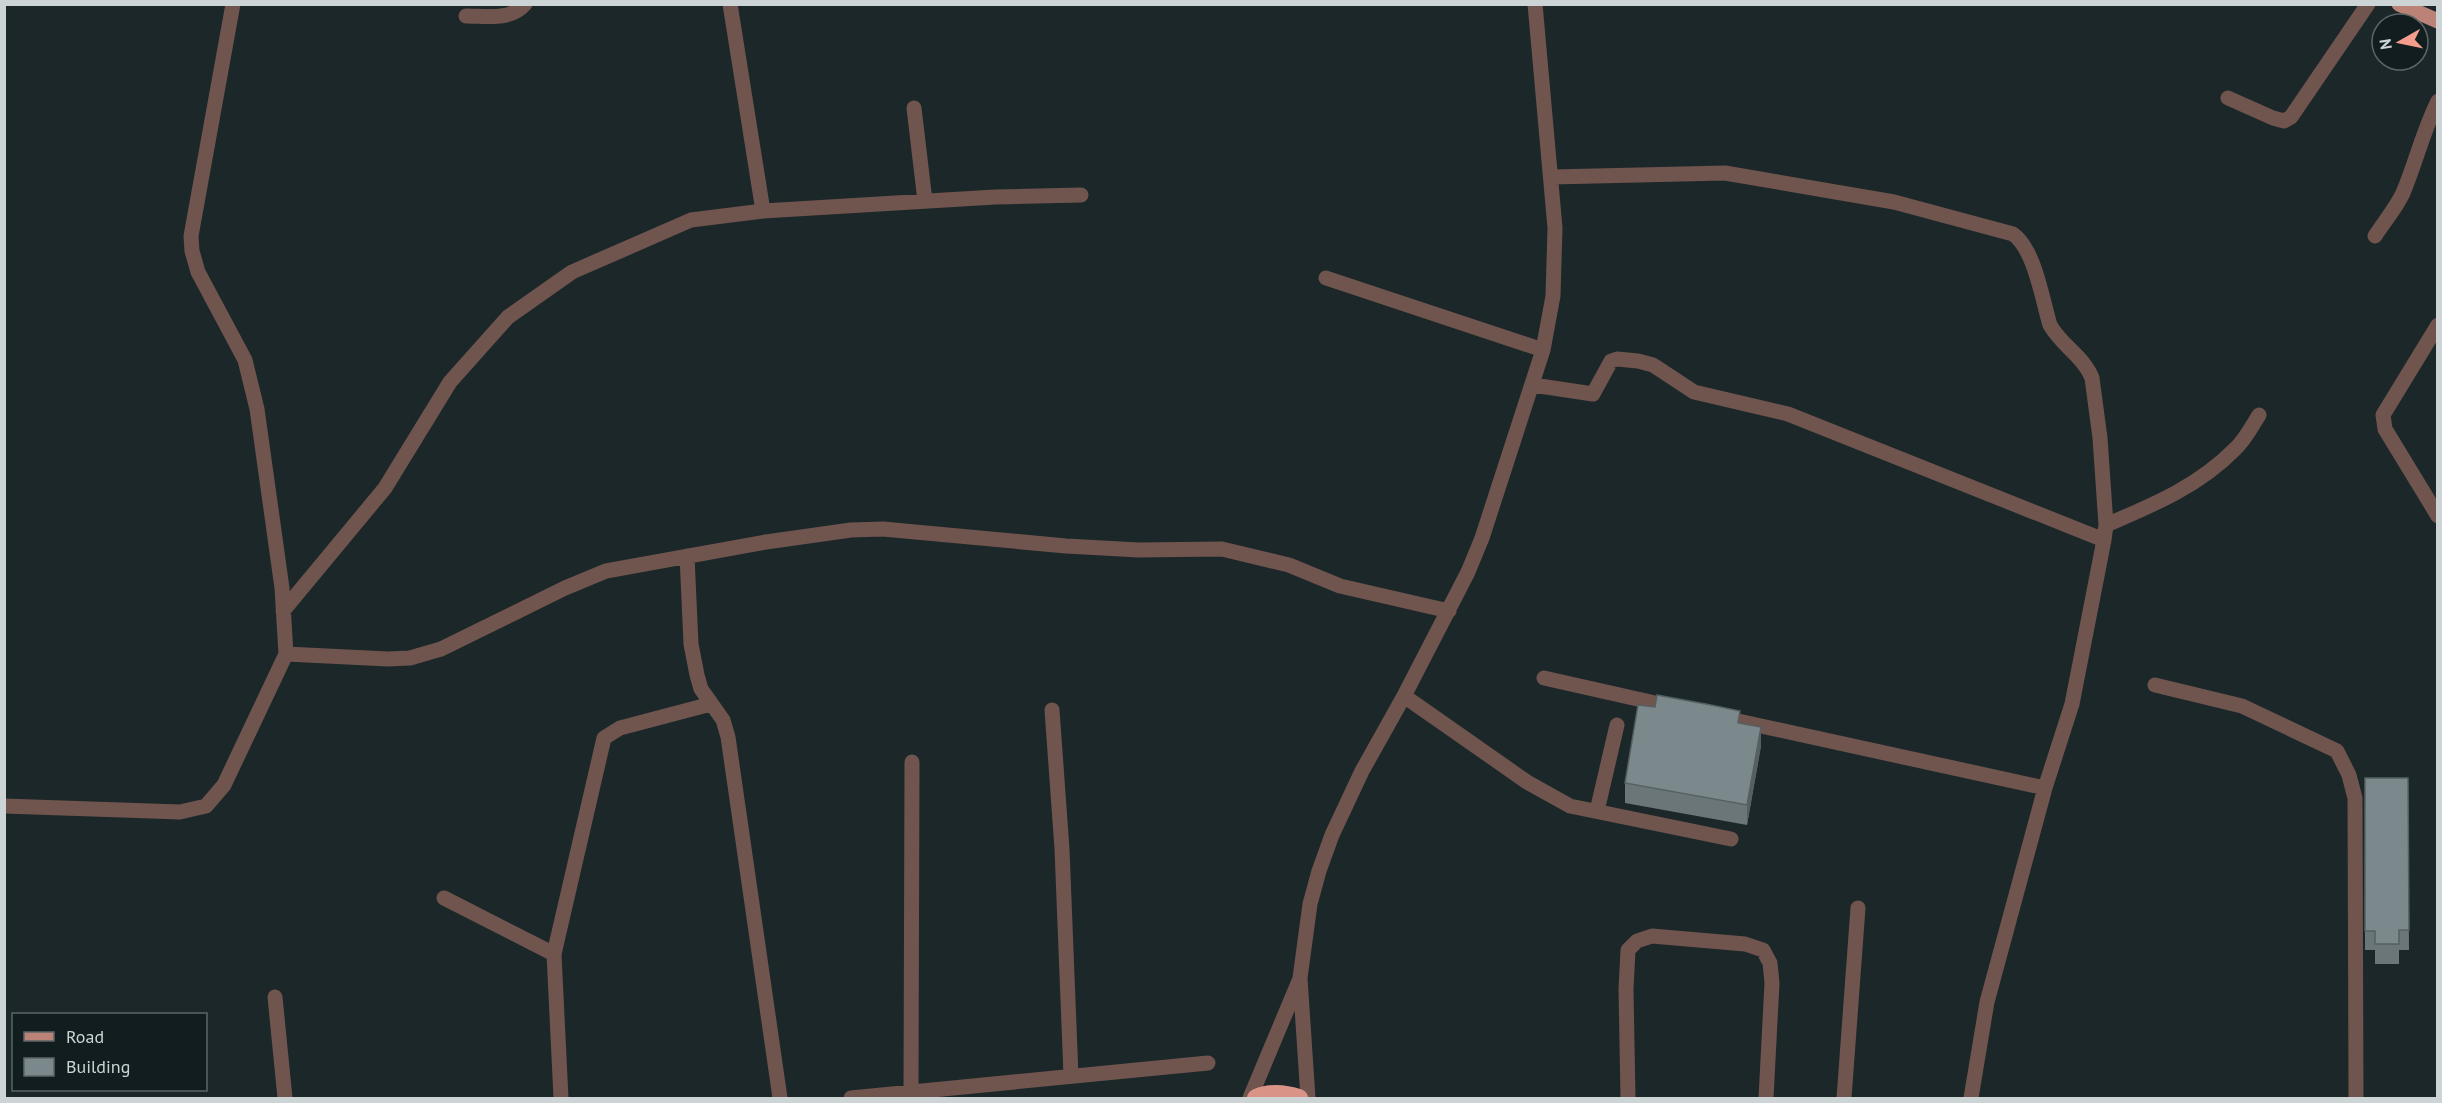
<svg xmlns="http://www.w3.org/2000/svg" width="2442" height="1103" font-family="'PT Sans',sans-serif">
<rect width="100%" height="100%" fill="#1b2729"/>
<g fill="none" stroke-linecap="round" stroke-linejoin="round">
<!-- minor -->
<path stroke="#70544e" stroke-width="15" d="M730 4 763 211
M466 16C487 16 510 21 525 4
M2228 98 2273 118 2284 121 2291 117 2368 4
M914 108 925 201
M1552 177 1725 173 1894 202 2013 234C2035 250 2042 299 2050 325 2061 345 2084 357 2092 378L2100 438 2106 525 2104 540 2072 704 2045 788 1987 1002 1971 1098
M2375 236C2384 222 2396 208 2403 193 2416 162 2423 131 2438 101
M1326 278 1543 350
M2438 325 2383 415 2385 429 2438 516
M1533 385 1593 394 1611 361 1617 359 1638 361 1653 365 1694 392 1788 414 2104 540
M2106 525C2153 505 2199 486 2235 449 2245 440 2252 426 2259 415
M687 556 691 644 697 675 701 689 723 720 728 737 780 1098
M283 611 385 488 450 382 508 317 572 272 691 220 763 211 995 197 1081 195
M286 654 388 659 410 658 441 649 565 588 606 571 766 542 851 530 883 529 1066 546 1139 550 1222 549 1289 565 1340 586 1449 611
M1544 678 1673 707
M2155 685 2242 706 2337 751 2349 775 2355 798 2356 1098
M1404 696 1527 782 1570 806 1731 839
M1052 710 1062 849 1071 1076
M1720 717 2045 788
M4 806 180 812 206 806 224 785 286 654 282 588 257 409 245 360 198 272 192 251 191 236 233 4
M1597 811 1617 725
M444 898 554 954
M275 997 285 1098
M911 1093 912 762
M561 1098 554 954 604 738 620 728 711 704
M851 1098 1208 1063
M1250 1098 1299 981
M1308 1098 1300 978 1310 904 1319 871 1332 835 1362 771 1404 696 1468 572 1482 538 1543 350 1553 296 1555 228 1535 4
M1628 1098 1626 989 1628 950 1637 941 1652 936 1745 944 1763 950 1770 963 1772 983 1766 1098
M1844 1098 1858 908"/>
<!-- major -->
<path stroke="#bb8277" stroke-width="15" d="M2399 4 2438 21"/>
<!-- highway -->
<path stroke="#d99487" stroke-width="18" d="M1256 1098C1270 1092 1284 1093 1299 1098"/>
</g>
<!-- wall -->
<path fill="#6a7678" d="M1740 723 1761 746 1747 825 1625 803V783Z
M2365 778H2408L2409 950H2399V964H2375V950H2365Z"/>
<!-- shaded-wall -->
<path fill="#566062" d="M1761 727V746L1747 825V805Z"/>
<!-- building -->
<path fill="#7b898c" stroke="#566062" stroke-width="1.5" d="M1657 695 1711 705 1740 711 1738 723 1761 727 1747 805 1625 783 1638 705 1655 707Z
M2365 778H2408L2409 930H2399V944H2375V931H2365Z"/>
<!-- border -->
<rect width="2442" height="1103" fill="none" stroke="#ccd4d5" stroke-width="12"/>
<!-- legend -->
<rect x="12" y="1013" width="195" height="78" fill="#121d1f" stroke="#5c6668" stroke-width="1.5"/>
<rect x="24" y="1032" width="30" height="9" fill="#bb8277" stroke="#5c6668" stroke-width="1.5"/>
<text x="66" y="1043" font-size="18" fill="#ccd4d5">Road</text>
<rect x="24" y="1058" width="30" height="18" fill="#7b898c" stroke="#5c6668" stroke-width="1.5"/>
<text x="66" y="1073" font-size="18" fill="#ccd4d5">Building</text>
<!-- north arrow -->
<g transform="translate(2400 42) rotate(261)"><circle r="28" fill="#121d1f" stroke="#5c6668" stroke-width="1.5"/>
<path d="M0-4.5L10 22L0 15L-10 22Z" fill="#f49d8d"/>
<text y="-9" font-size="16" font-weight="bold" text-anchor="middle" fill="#ccd4d5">N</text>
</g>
</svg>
